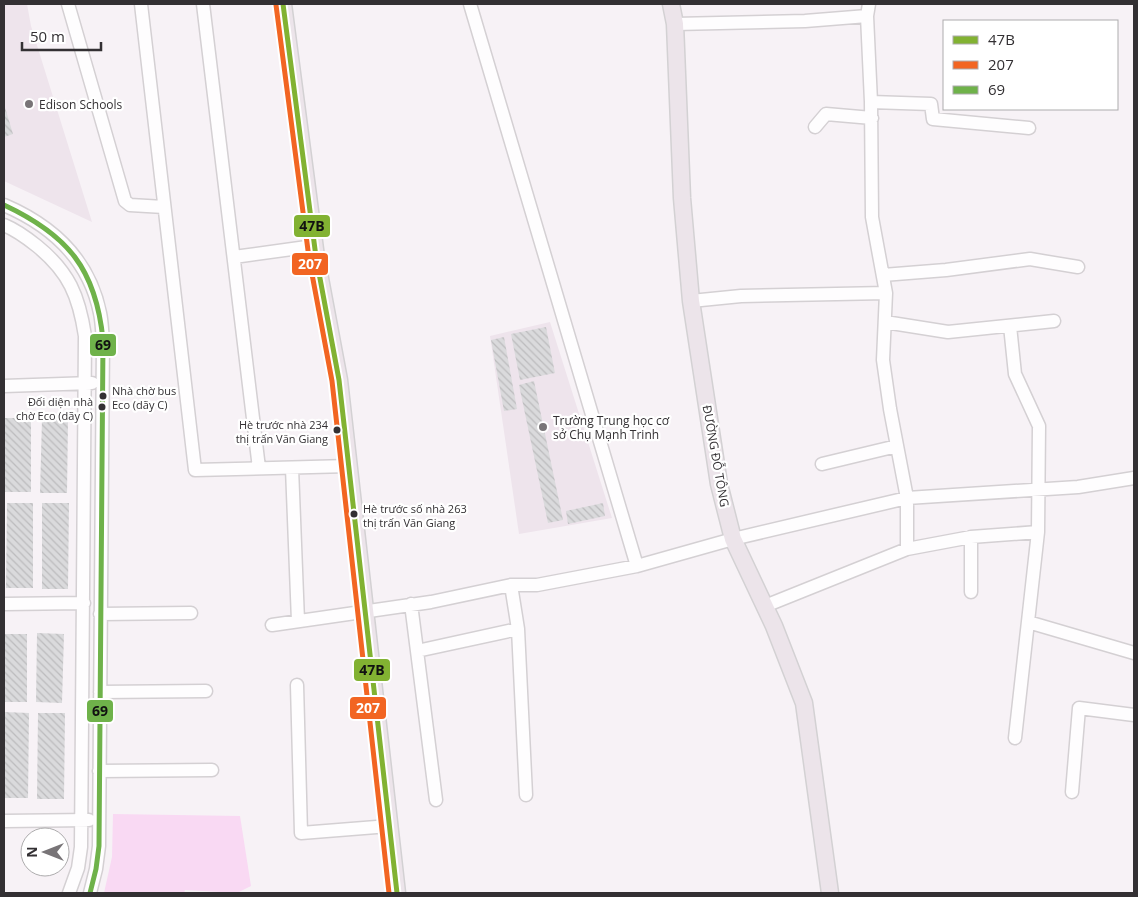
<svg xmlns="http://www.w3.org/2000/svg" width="1138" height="897" font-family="'Open Sans',sans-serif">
<defs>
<pattern id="building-back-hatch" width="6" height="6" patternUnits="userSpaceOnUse" patternTransform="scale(1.25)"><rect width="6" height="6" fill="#dadadc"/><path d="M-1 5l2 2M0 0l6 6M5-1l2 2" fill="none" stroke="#bcbbbd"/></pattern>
</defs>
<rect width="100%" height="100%" fill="#f7f2f6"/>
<!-- built -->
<path fill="#eee4ec" d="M4 4H27L31 26 92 222 4 181Z
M550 322 612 518 519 534 490 336Z"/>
<!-- green -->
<path fill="#f9d9f3" d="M113 814 240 816 251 886 237 893 185 890 184 893H104L112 857Z"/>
<!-- building -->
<path fill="url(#building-back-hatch)" d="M4 104 13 134 4 137Z
M546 327 555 373 520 380 511 334Z
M504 337 517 409 504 411 491 340Z
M534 381 563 520 548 523 519 385Z
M5 418H31V492H5Z
M42 419 68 420 67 493H40Z
M7 503H33V588H6Z
M42 503H69L68 589H42Z
M603 503 605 516 568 524 566 511Z
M37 633 64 634 62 703 36 702Z
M4 634H27V702H4Z
M4 712 29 713 28 798H4Z
M38 713H65L64 799H37Z"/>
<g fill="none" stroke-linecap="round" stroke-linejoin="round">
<!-- minor casing -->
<g stroke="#d4d0d3" stroke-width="15">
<path id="minor" d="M68 4 125 201 130 205 164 207
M141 4 195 470 349 466
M203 4 259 468
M470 4 637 566
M869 4 867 16 871 102 872 217 886 293 883 360 890 409 907 498V549
M675 24 805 21 867 16
M871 102 931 104 933 119 1029 128
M815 127 826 114 872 118
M4 205C53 226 89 259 100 313 102 322 102 332 103 340L99 846 96 869 90 893
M4 225C16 230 27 238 37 246 69 272 79 296 85 336L81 847 78 868 69 893
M234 257 314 246
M883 275 946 270 1030 259 1078 267
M691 301 741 296 886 293
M885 322 948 332 1054 321
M1010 326 1015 374 1039 426 1038 532 1015 738
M4 386 92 383
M822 464 897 446
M292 468 298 621
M511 585 518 629 526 795
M971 592V537
M4 604 84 603
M411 604 436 800
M765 606 907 549 971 537 1038 532
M100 614 191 613
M1028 622 1134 653
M272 625 431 602 511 585H537L637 566 733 539 907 498 1078 487 1134 478
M417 651 518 629
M297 685 301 833 389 826
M100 692 206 691
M99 771 212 770
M1072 792 1079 708 1134 715
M4 821 89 820"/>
</g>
<!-- major casing -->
<g stroke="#d3d1d3" stroke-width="19">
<path id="major" d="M283 4 316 257 339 380 397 893
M671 4 675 24 682 198 691 301 719 484 733 539 774 626 804 703 830 893"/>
</g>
<!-- minor -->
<use href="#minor" stroke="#fefdfe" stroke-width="12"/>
<!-- major -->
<use href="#major" stroke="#ece4ea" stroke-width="16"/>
<!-- bus-1 casing -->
<g stroke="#fff" stroke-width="9">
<path id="bus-1" d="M283 4 316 257 339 380 397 893"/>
</g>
<!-- bus-2 casing -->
<g stroke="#fff" stroke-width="9">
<path id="bus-2" d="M276 5 309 258 332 381 389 893"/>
</g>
<!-- bus-3 casing -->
<g stroke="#fff" stroke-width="9">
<path id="bus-3" d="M4 205C68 235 96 269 103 340L99 846 96 869 90 893"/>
</g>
<!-- bus-1 -->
<use href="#bus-1" stroke="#82b232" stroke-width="5"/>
<!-- bus-2 -->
<use href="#bus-2" stroke="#f26522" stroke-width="5"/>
<!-- bus-3 -->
<use href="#bus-3" stroke="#6fb24a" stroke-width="5"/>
</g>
<!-- markers -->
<g fill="#787477" stroke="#fff" stroke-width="2">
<circle cx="29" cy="104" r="5"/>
<circle cx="543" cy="427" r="5"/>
</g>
<g fill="#333033" stroke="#fff" stroke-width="2">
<circle cx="103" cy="396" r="4.5"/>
<circle cx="102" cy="407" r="4.5"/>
<circle cx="337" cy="430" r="4.5"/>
<circle cx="354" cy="514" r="4.5"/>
</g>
<g text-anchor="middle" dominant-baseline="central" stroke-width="4.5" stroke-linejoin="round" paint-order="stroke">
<!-- bus labels -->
<g font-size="11" fill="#333033" stroke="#fff" text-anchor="start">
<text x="112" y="390">Nhà chờ bus<tspan x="112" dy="14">Eco (dãy C)</tspan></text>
<text x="93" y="401" text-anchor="end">Đối diện nhà<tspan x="93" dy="14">chờ Eco (dãy C)</tspan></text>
<text x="328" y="424" text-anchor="end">Hè trước nhà 234<tspan x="328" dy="14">thị trấn Văn Giang</tspan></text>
<text x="363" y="508">Hè trước số nhà 263<tspan x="363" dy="14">thị trấn Văn Giang</tspan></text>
</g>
<!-- poi labels -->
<g font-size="12" fill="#333033" stroke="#fff" text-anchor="start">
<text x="39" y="104">Edison Schools</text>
<text x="553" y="420">Trường Trung học cơ<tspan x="553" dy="14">sở Chụ Mạnh Trinh</tspan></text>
</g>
<!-- street labels -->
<g font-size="12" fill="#333033" stroke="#fff">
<text transform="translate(716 456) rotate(80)">ĐƯỜNG ĐỖ TÔNG</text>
</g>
</g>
<g stroke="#fff" stroke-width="2">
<rect x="293" y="214" width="38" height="24" rx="5" fill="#82b232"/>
<rect x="291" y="252" width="38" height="24" rx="5" fill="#f26522"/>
<rect x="89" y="333" width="28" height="24" rx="5" fill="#6fb24a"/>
<rect x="353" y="658" width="38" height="24" rx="5" fill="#82b232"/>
<rect x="349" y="696" width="38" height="24" rx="5" fill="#f26522"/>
<rect x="86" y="699" width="28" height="24" rx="5" fill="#6fb24a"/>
</g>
<g font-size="14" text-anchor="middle" font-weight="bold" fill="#fff">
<text x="310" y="269">207</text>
<text x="368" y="713">207</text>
</g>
<g font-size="14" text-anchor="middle" font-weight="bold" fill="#111">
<text x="312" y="231">47B</text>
<text x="103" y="350">69</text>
<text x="372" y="675">47B</text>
<text x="100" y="716">69</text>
</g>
<!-- border -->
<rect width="1138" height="897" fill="none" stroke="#333033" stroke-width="10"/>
<!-- legend -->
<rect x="943" y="20" width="175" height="90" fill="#ffffff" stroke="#adacad"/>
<rect x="953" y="36" width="25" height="8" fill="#82b232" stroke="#adacad"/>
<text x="988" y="45" font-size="15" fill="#333033">47B</text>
<rect x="953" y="61" width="25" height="8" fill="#f26522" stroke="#adacad"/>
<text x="988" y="70" font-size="15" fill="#333033">207</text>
<rect x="953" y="86" width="25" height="8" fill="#6fb24a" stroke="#adacad"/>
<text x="988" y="95" font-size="15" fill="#333033">69</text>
<!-- north arrow -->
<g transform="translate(45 852) rotate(270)"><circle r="24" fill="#ffffff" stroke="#adacad"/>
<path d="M0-4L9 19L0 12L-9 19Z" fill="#787477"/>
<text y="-8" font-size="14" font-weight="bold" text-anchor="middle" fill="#333033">N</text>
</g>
<!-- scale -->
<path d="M22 42v8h79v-8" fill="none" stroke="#333033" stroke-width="2.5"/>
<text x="30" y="42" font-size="15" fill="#333033" stroke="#ffffff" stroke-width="4" paint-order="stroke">50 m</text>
</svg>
